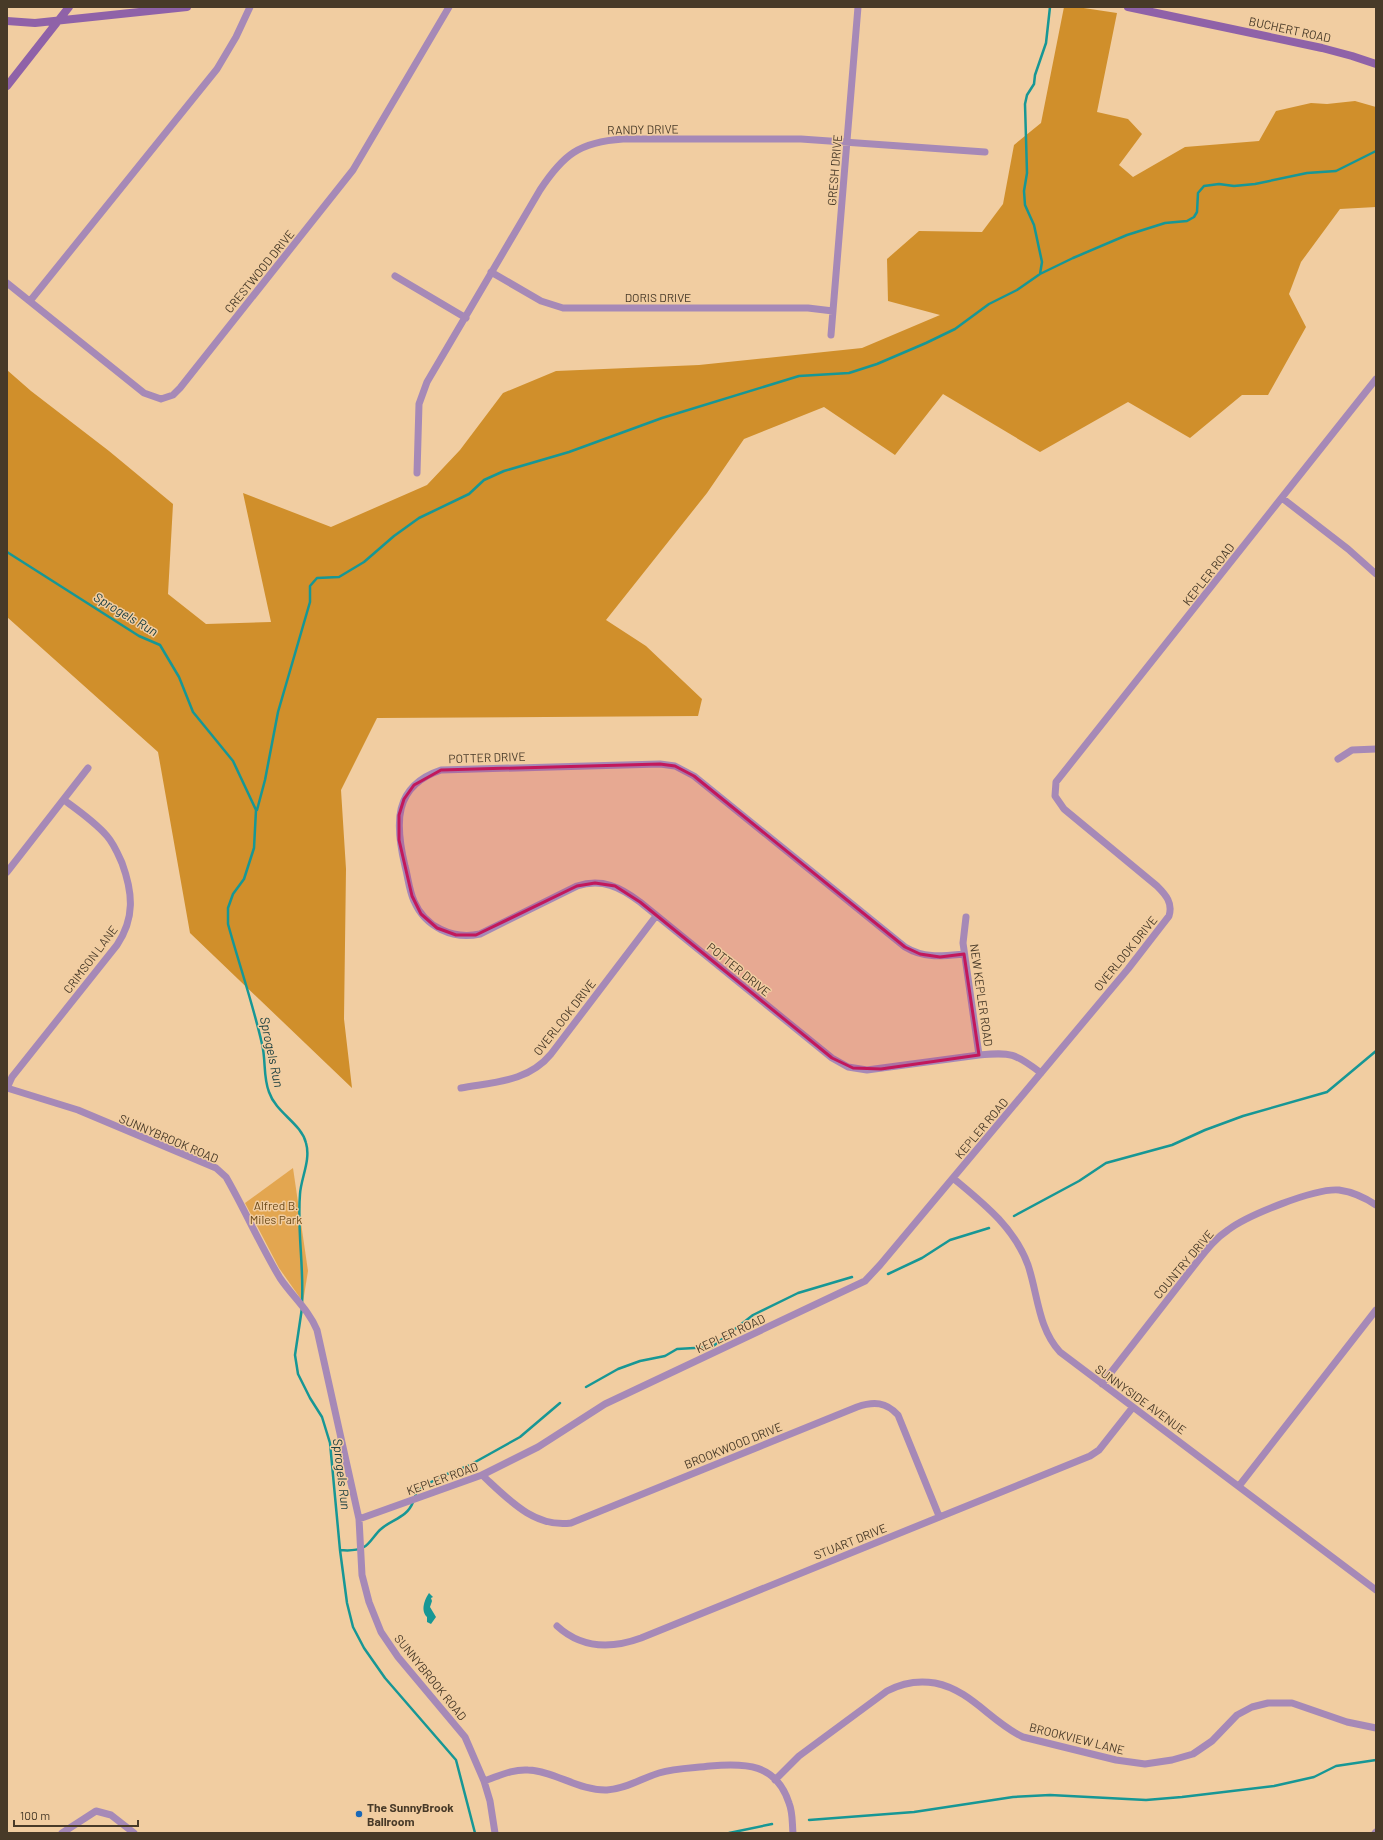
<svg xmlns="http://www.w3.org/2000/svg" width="1383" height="1840" font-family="Barlow,sans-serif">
<rect width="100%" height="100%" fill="#f1cda1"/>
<!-- green -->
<path fill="#e3a650" d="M293 1168 308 1271 303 1302 279 1268 245 1203Z"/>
<!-- forest -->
<path fill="#d08f2b" d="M1064 7H1077L1117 13 1097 112 1128 119 1142 134 1119 165 1133 177 1185 147 1259 141 1276 111 1311 103 1327 104 1355 101 1376 107V207L1340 209 1301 262 1289 294 1306 327 1268 395H1242L1190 438 1128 402 1040 452 943 394 895 455 824 407 744 439 707 493 606 620 646 646 702 699 698 716 377 718 341 790 346 869 344 1019 352 1088 190 933 158 752 7 617V370L31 391 109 451 173 504 168 594 206 624 271 622 243 493 331 527 427 485 460 450 503 393 556 371 699 365 862 348 940 315 888 301 887 259 919 231 982 232 1003 204 1014 145 1041 123Z"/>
<!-- water -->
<path fill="#179795" d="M429 1593 433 1597 431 1598 432 1601 430 1607 436 1617 431 1624 427 1622V1617C420 1610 425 1599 429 1593Z"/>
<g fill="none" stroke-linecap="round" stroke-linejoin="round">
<!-- stream -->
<path stroke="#179795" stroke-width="2.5" d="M1040 274 1042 262 1034 225 1025 205 1024 191 1027 173 1025 104 1027 95 1034 84 1035 75 1046 43 1050 7
M7 552 139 636 160 645 179 677 193 712 233 761 256 810 254 848 244 879 233 894 228 908V924C239 964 253 1004 262 1044 266 1060 263 1077 269 1092 276 1113 301 1123 306 1143 311 1160 301 1178 300 1194 297 1230 304 1267 302 1303
M257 810 265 780 278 712 310 602V586L317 578 339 577 364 562 394 536 419 518 469 494 484 480 504 471 569 452 662 418 799 376 849 373 877 364 926 343 955 329 989 304 1017 290 1040 274 1073 258 1127 235 1165 223 1187 221 1194 217 1197 212 1198 193 1204 186 1219 184 1234 186 1255 184 1307 173 1336 171 1376 151
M1014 1216 1079 1181 1106 1163 1172 1145 1205 1130 1243 1116 1327 1092 1376 1051
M888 1274 922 1258 950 1240 989 1228
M302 1308 295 1355 298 1374 310 1398 322 1417 330 1443 340 1550 347 1603 353 1627 364 1648 385 1678 456 1760 475 1833
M586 1387 618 1369 640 1361 665 1356 677 1349 712 1347 753 1315 798 1293 852 1277
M415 1497 417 1490 442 1476 468 1466 520 1437 560 1403
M340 1550C349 1551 356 1551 364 1547 370 1544 375 1534 381 1529 392 1519 407 1518 413 1502
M809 1820 914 1812 1013 1797 1050 1795 1146 1800 1182 1797 1274 1786 1314 1777 1336 1766 1376 1760
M729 1833 772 1824"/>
<!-- street -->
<path stroke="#a689b7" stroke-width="7" d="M491 272 541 301 563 308H808L833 311
M395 276 466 318
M7 283 144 393 161 399 173 395 180 388 353 170 449 7
M30 301 217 69 236 37 250 7
M831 335 858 7
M417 473 419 404 427 382 540 190C563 155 579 142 623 139H801L985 152
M1282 498 1348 549 1376 574
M1338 759 1352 750 1376 749
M7 872 88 768
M966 917 963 943 979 1055C1011 1052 1015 1053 1041 1073
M964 954C943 956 925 959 905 947L694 776 675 766 660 764 441 770C393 786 395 824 405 866 408 877 409 890 414 901 425 927 453 940 480 934L577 886C602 878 620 887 640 902L832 1058 848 1067 867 1070 979 1055
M7 1088 78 1110 216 1168 226 1177C245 1210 260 1245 280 1278 292 1296 309 1310 317 1330L359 1519 362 1575 369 1602 381 1632 398 1657 465 1737 484 1781 490 1801 495 1833
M7 1088 12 1077 117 945C135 918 133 893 122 863 118 854 114 844 107 836 95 822 79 811 64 800
M461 1088C494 1082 528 1082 551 1054L656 916
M953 1178C983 1203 1014 1227 1028 1265 1038 1295 1038 1328 1060 1352L1376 1590
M1102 1384 1200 1258C1208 1248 1216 1238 1228 1230 1248 1215 1315 1188 1339 1190 1353 1192 1364 1197 1376 1205
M482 1475C508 1499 534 1528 571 1523L857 1407C874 1401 886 1402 898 1415L939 1516
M1239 1486 1376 1310
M359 1519 482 1475 538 1447 605 1404 865 1281 880 1265 1128 969 1169 916C1173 903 1166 895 1157 886L1064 809 1055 796 1056 782 1376 379
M557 1626C581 1648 611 1649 641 1638L1090 1456 1099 1450 1133 1407
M775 1780 799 1756 887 1691C902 1683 917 1680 935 1683 971 1690 991 1722 1023 1737L1116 1760 1145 1764 1172 1760 1193 1754 1212 1741 1237 1715 1252 1707 1268 1703H1292L1347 1722 1376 1728
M484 1781C499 1776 512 1769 528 1770 554 1771 580 1791 607 1790 626 1789 642 1778 659 1773 675 1768 694 1768 710 1766 745 1763 776 1763 789 1803 793 1813 792 1823 793 1833
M62 1833 96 1811 111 1815 134 1833
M1375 1833 1376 1832"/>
<!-- secondary -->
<path stroke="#8f62a8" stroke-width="8" d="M1128 7 1322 48 1352 56 1376 64
M7 21 35 23 187 7
M7 86 69 7"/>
</g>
<!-- marked area -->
<path fill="#c2185b" fill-opacity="0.2" stroke="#c2185b" stroke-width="3" stroke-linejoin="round" d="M660 764 675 766 694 776 905 947 920 954 940 957 964 954 979 1055 881 1069 853 1068 832 1058 640 902 615 886 595 883 577 886 476 935H456L437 928 421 914 412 896 399 840V815L404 799 414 785 441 770Z"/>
<!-- markers -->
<circle fill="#1a68b7" stroke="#f1cda1" stroke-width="1.5" cx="359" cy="1814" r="4"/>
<g text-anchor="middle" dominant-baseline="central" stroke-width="3" stroke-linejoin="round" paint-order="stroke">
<!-- street labels -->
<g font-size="12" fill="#483a28" stroke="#f1cda1">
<text transform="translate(1290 29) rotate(12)">BUCHERT ROAD</text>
<text transform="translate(643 129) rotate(-1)">RANDY DRIVE</text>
<text transform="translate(834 170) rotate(-85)">GRESH DRIVE</text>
<text transform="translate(259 271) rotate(-51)">CRESTWOOD DRIVE</text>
<text x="658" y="297">DORIS DRIVE</text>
<text transform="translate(1208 574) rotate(-52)">KEPLER ROAD</text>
<text transform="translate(487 757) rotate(-2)">POTTER DRIVE</text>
<text transform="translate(1125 953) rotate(-51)">OVERLOOK DRIVE</text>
<text transform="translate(90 959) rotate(-53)">CRIMSON LANE</text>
<text transform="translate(739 969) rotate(39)">POTTER DRIVE</text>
<text transform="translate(982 995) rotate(82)">NEW KEPLER ROAD</text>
<text transform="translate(564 1017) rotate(-52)">OVERLOOK DRIVE</text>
<text transform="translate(981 1128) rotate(-50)">KEPLER ROAD</text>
<text transform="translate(169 1138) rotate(23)">SUNNYBROOK ROAD</text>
<text transform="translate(1183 1264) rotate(-50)">COUNTRY DRIVE</text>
<text transform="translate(730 1333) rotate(-25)">KEPLER ROAD</text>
<text transform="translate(1141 1399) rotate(36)">SUNNYSIDE AVENUE</text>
<text transform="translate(733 1445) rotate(-22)">BROOKWOOD DRIVE</text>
<text transform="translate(442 1478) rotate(-20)">KEPLER ROAD</text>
<text transform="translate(850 1541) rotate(-22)">STUART DRIVE</text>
<text transform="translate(431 1677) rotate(51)">SUNNYBROOK ROAD</text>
<text transform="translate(1077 1738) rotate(14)">BROOKVIEW LANE</text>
</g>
<!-- park labels -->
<g font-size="12" fill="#6d4b19" stroke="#f1cda1">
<text x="276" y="1205">Alfred B.<tspan x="276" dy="14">Miles Park</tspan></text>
</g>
<!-- poi labels -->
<g font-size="12" font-weight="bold" fill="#483a28" stroke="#f1cda1" text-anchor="start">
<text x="367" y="1807">The SunnyBrook<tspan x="367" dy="14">Ballroom</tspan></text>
</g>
<!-- water labels -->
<g font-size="13" font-style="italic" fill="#1f4140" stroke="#f1cda1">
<text transform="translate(126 614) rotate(31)">Sprogels Run</text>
<text transform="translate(272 1052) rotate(78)">Sprogels Run</text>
<text transform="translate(342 1474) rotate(83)">Sprogels Run</text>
</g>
</g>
<!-- border -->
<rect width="1383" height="1840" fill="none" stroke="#483a28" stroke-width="16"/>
<!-- scale -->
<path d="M14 1820v6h124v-6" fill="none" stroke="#483a28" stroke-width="2"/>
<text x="20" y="1820" font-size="12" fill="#483a28" stroke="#f1cda1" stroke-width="3" paint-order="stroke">100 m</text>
</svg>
